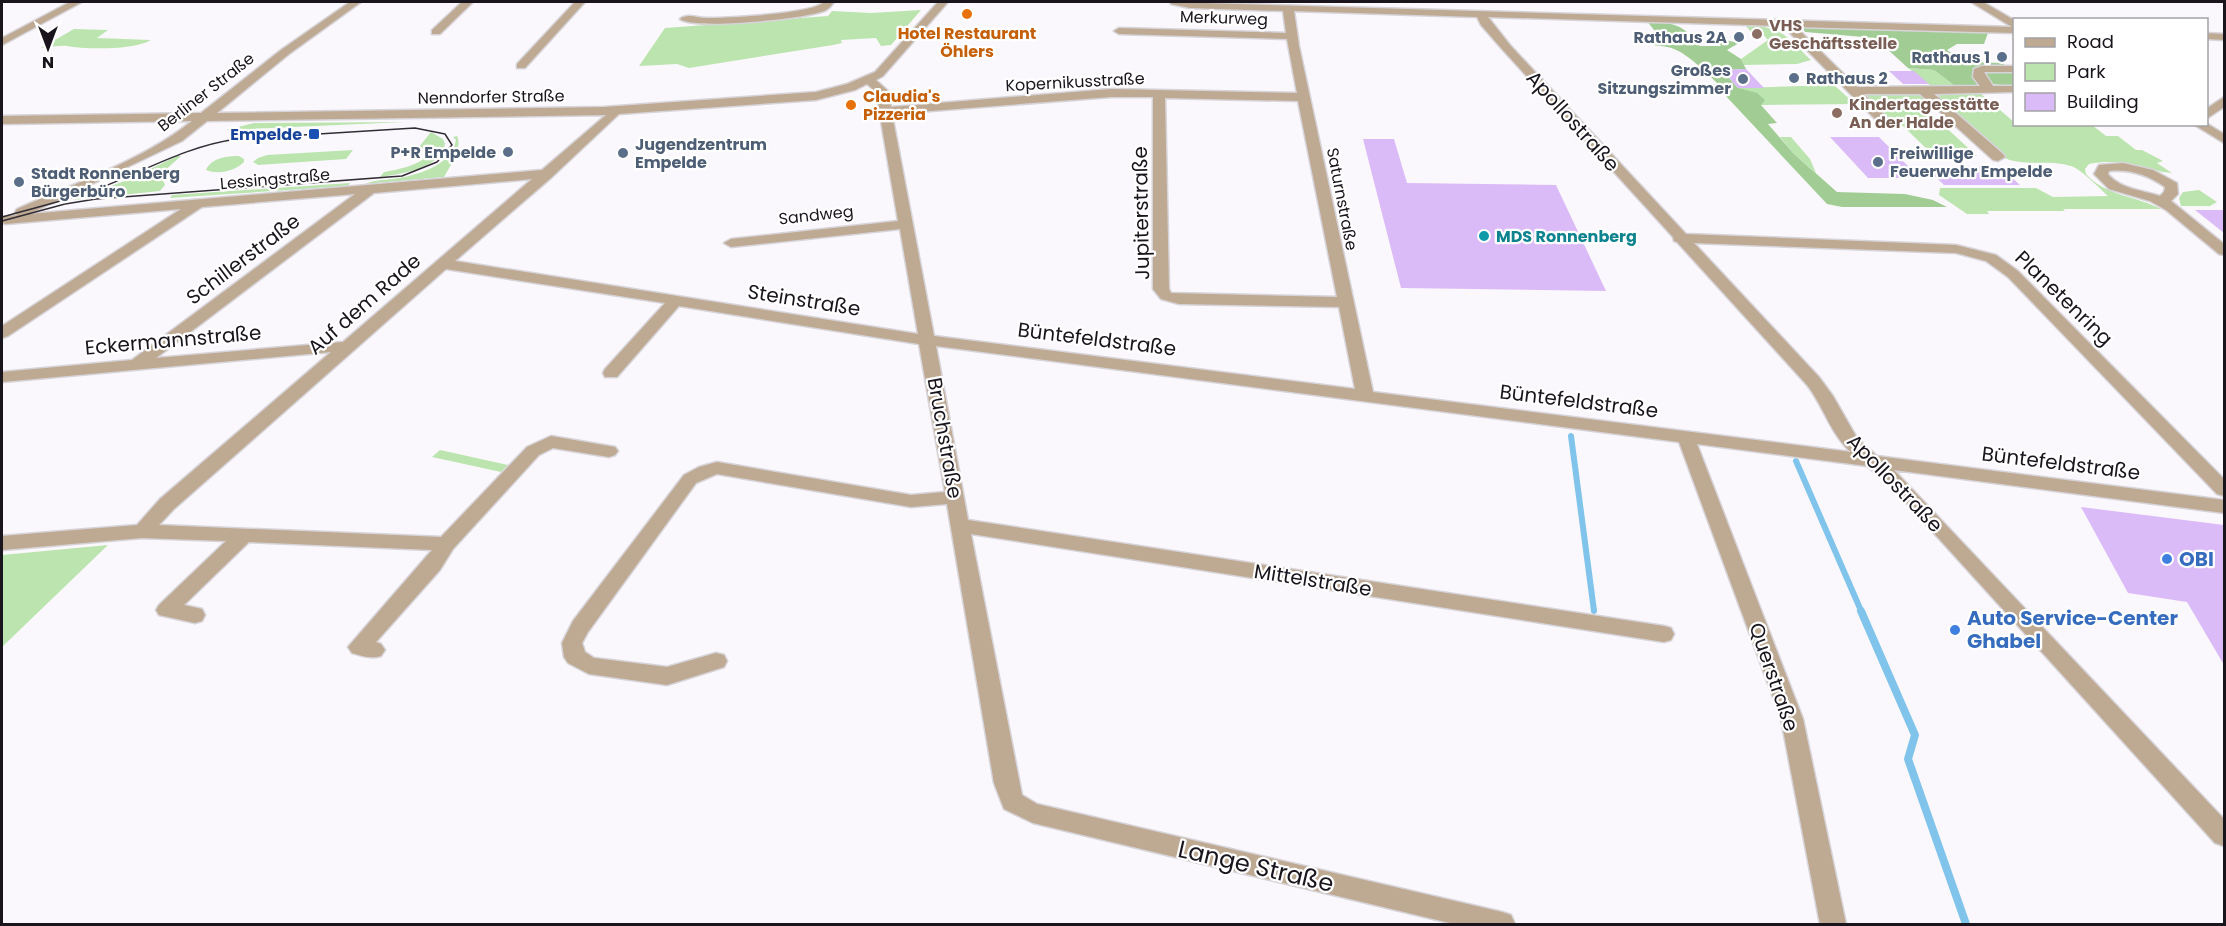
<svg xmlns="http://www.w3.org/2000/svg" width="2226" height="926" font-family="Poppins,sans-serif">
<rect width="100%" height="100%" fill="#fbf8fd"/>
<!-- green -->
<path fill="#bbe4af" d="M921 10 891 45 881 46 876 38 841 40 842 43 833 45 689 68 677 64 639 66 665 28 828 16 832 11 871 13Z
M1745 25C1783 27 1785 35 1811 60L1797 64 1744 65 1741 59 1768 40 1761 32H1751Z
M74 29 108 30 97 38 151 40C132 51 81 49 67 46 58 45 49 48 41 48Z
M1908 68 1934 70 1955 86H1931Z
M1834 85 1855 104 1760 105 1738 88Z
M1940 93H1980L2014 122V124L2020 126 2092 125 2106 136H2118L2136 150H2142L2163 161 2157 163 2172 173C2141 170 2124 157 2089 164L2085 169 2086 174C2105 196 2137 196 2161 209H2063L2065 211H1987L1989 214H1967L1939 195 1940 188H2036L2053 197 2108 196C2099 188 2081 169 2071 166 2049 159 2026 167 2004 158L2003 154 1938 97Z
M1869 94H1919L1938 110 1928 111 1977 156 1935 157 1903 126 1893 123 1865 96Z
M405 122 226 130 254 123Z
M431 132 443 139 445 144C440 169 401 174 380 177L384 172C401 169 422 165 433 150L419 147Z
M457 136C463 148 450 166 444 177L365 184C373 180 384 180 393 179 415 176 452 166 456 140L453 137Z
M1780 137H1791L1810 159 1816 173 1794 154Z
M353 150 346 159 258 165 253 162 258 158 267 155Z
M177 156H181L161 174 165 185 160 191 73 200 130 179Z
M239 156 244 159V162C235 171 219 175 206 170 211 158 227 156 239 156Z
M350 183 348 186 170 198 172 195Z
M2199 190 2217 202 2210 206H2181L2179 198 2183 192Z
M440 450 508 465 501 472 432 457Z
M108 545 2 647V555Z"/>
<!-- forest -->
<path fill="#a1cd95" d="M1647 21C1674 23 1683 24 1700 46H1721L1716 38 1739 43 1727 50 1741 59 1746 69 1722 70 1738 88 1757 93 1765 100 1761 105 1777 123 1768 124 1794 154 1837 192 1905 194 1933 200 1947 207H1842L1827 204 1723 93 1632 86 1718 84C1707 73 1686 52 1671 48 1659 44 1650 48 1641 38L1657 34Z
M1802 26 1988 33 1984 44H1957L1947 50 1964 62 2003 63 2006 67H1976L1972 72 1980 84 1979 86H1955L1934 70 1908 68 1875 38 1805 32Z
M1989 72H2014V86L1991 84 1984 74Z"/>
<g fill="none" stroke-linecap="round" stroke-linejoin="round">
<!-- stream-far1 -->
<path stroke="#80c4ec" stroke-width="6" d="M1571 436 1594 611
M1796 461 1862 613"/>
<!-- stream -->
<path stroke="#80c4ec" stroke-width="8" d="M1861 611 1915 735 1908 759 1966 924"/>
</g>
<!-- building -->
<path fill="#dbbbf7" d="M1746 69 1749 72 1764 88H1738L1722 70Z
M1889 71H1914L1929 84H1903Z
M1830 137H1879L1920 178H1868Z
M1363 139H1394L1407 183 1556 185 1606 291 1401 288Z
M1999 166 2020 185H1944L1925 167Z
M2195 210H2224V233Z
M2081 507 2224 525V665L2187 602 2128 593Z"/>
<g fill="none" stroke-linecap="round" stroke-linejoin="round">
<!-- minor casing -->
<g stroke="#d7d4d9" stroke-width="3">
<path id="minor" d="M70 2H82L2 45V38Z
M350 2H361L289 54 217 113 604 107 816 92 847 84 875 72 938 2H948L883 76 876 80 888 91 891 107 1111 89 1297 93 1287 39 1119 34 1114 31 1119 28 1286 33 1283 11 1190 8 1171 4 1170 2 2012 27 1971 2H1983L2014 20V33L1796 27 1857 87 1980 86 1973 77 1974 69 1982 66H2014V72H1984L1993 86H2014V92L1934 94 2003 154 2005 157 1998 161 1993 160 1920 94H1864L1888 119 1886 122H1878L1783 26 1488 17 1510 45 1686 234 1956 245 1996 255 2018 271 2224 479V496L2217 494 2008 277 1986 261 1956 253 1694 243 1819 377 1833 396 1857 438 1877 456 2224 500V513L1894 470 2224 819V846L2215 843 1892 487 1867 466 1697 444 1803 719 1846 924H1820L1781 719 1679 442 936 346 968 520 1664 626 1671 628 1674 634 1671 640 1664 642 971 534 1022 795 1037 804 1502 912 1511 915 1515 924H1454L1033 823 1004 809 994 783 947 504 911 507 717 474 696 483 588 632 582 643 585 652 594 658 667 667 716 653 724 655 727 661 724 667 667 685 589 674 568 663 564 657 562 643 573 621 684 475 699 467 717 462 911 495 945 492 919 344 679 306 617 377H605L603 373 605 369 665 303 446 269 174 509 159 525 441 537 527 447 551 436 615 447 618 451 615 455 609 457 553 448 539 455 453 549 440 570 376 642 381 644 385 650 381 656C371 659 362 656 352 653L348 647 432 550 249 542 184 605 202 609 205 615 202 621 195 623 159 615 156 610 159 605 226 541 142 538 2 550V536L137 525 160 499 331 352 2 382V372L132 360 355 194 202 207 8 336 2 338V326L181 209 6 224 2 223V217L17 215 15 212 17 209C75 183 142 161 192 121L2 124V116L201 113 281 50ZM1294 11 1477 17 1481 25 1502 49 1673 237 1674 241 1677 242 1807 385C1823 405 1831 435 1851 452L1373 392 1299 46ZM867 84 876 92 898 221 731 239 724 243 731 247 900 229 918 334 455 261 552 177 619 114 816 100 855 90ZM1111 97H1153V289L1161 299 1179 304 1339 307 1355 389 934 336 892 114ZM1165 98 1298 101 1337 297 1171 293 1169 289ZM606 115 542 170 29 214 182 141 207 121ZM532 179 343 342 156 358 374 193Z
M462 2H473L440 34H432V30Z
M575 2H585L525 68H517V64Z
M824 2H834C831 6 829 9 824 11 804 19 694 30 680 19 687 13 697 18 706 18 726 18 813 14 824 2Z
M2206 33 2224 34V40L2206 39Z
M2224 97V107L2206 119V109Z
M2206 123 2224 134V143L2193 124Z
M2123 163 2153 170 2177 183 2178 194 2171 201 2224 244V255L2219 254 2166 210 2150 201 2109 189 2094 174 2099 165ZM2109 171C2130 169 2148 175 2165 187L2164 192 2160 196C2142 190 2120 189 2108 174Z"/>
</g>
<!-- minor -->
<use href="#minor" fill="#bea992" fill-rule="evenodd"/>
<!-- tram -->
<path stroke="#322d35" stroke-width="1.5" d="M2 217C33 208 65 201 95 190 143 172 186 146 237 139L415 128 445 134 452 145 437 162 402 176 96 199 65 204 2 221"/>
</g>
<!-- markers -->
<g fill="#e8710a" stroke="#fff" stroke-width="2">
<circle cx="967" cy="14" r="6"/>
<circle cx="851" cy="105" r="6"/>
</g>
<g fill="#8d6e63" stroke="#fff" stroke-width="2">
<circle cx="1757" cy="34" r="6"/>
<circle cx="1837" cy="113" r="6"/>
</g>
<g fill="#5c6f8a" stroke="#fff" stroke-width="2">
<circle cx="1739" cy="37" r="6"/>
<circle cx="2002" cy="57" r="6"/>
<circle cx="1794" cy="78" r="6"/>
<circle cx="1743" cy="79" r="6"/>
<circle cx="508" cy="152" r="6"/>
<circle cx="623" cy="153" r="6"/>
<circle cx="1878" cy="162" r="6"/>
<circle cx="19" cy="182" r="6"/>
</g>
<rect fill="#1a4fb4" stroke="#fff" stroke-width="2" x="308" y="128" width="12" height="12" rx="3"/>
<circle fill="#0f9aa8" stroke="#fff" stroke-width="2" cx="1484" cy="236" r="6"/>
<g fill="#3f7fe0" stroke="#fff" stroke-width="2">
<circle cx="2167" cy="559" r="6"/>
<circle cx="1955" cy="630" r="6"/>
</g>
<g text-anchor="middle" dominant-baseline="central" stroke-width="4.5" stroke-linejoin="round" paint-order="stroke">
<!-- far-street labels -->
<g font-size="16" fill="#1a151d" stroke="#fff">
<text transform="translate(1224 18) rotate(2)">Merkurweg</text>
<text transform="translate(1075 82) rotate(-3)">Kopernikusstraße</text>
<text transform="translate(206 92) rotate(-38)">Berliner Straße</text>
<text transform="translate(491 97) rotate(-1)">Nenndorfer Straße</text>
<text transform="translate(275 179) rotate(-5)">Lessingstraße</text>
<text transform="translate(1342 199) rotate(79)">Saturnstraße</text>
<text transform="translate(816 215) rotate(-6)">Sandweg</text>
</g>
<!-- far-education labels -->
<g font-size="16" font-weight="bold" fill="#785e54" stroke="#fff" text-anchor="start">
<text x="1769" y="25">VHS<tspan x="1769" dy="18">Geschäftsstelle</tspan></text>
<text x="1849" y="104">Kindertagesstätte<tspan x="1849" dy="18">An der Halde</tspan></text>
</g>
<!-- far-food labels -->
<g font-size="16" font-weight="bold" fill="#c56008" stroke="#fff">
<text x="967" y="33">Hotel Restaurant<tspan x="967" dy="18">Öhlers</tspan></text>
<text x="863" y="96" text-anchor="start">Claudia's<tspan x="863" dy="18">Pizzeria</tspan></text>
</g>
<!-- far-service labels -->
<g font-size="16" font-weight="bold" fill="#4e5e75" stroke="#fff" text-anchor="end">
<text x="1727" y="37">Rathaus 2A</text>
<text x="1990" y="57">Rathaus 1</text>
<text x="1731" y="70">Großes<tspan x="1731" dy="18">Sitzungszimmer</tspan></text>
<text x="1806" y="78" text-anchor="start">Rathaus 2</text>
<text x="635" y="144" text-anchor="start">Jugendzentrum<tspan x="635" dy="18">Empelde</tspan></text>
<text x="496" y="152">P+R Empelde</text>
<text x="1890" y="153" text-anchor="start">Freiwillige<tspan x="1890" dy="18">Feuerwehr Empelde</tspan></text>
<text x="31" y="173" text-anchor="start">Stadt Ronnenberg<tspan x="31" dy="18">Bürgerbüro</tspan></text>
</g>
<!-- far-transit labels -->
<g font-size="16" font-weight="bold" fill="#164399" stroke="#fff" text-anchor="end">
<text x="302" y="134">Empelde</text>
</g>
<!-- far-culture labels -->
<g font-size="16" font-weight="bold" fill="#0d838f" stroke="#fff" text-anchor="start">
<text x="1496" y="236">MDS Ronnenberg</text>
</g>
<!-- street labels -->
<g font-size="20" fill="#1a151d" stroke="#fff">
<text transform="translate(1573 121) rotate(48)">Apollostraße</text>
<text transform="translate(1141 213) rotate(-91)">Jupiterstraße</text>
<text transform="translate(243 259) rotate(-37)">Schillerstraße</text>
<text transform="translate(2064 298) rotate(44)">Planetenring</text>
<text transform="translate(804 300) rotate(9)">Steinstraße</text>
<text transform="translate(364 304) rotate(-41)">Auf dem Rade</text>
<text transform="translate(1097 339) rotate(7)">Büntefeldstraße</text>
<text transform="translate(173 340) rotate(-5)">Eckermannstraße</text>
<text transform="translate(1579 401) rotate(7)">Büntefeldstraße</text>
<text transform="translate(945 438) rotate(80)">Bruchstraße</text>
<text transform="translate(2061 463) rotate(7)">Büntefeldstraße</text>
<text transform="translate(1895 483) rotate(46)">Apollostraße</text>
<text transform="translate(1313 580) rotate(9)">Mittelstraße</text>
<text transform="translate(1774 677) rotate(71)">Querstraße</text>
</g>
<!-- shop labels -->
<g font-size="20" font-weight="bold" fill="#366cbe" stroke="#fff" text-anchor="start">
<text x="2179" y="559">OBI</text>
<text x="1967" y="618">Auto Service-Center<tspan x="1967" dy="23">Ghabel</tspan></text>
</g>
<!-- near-street labels -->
<g font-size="24" fill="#1a151d" stroke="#fff">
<text transform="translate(1256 866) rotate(13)">Lange Straße</text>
</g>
</g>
<!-- border -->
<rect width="2226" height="926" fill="none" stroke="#1a151d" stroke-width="6"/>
<!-- legend -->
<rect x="2013" y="18" width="195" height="108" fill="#ffffff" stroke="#a3a1a5" stroke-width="1.5"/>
<rect x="2025" y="38" width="30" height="9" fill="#bea992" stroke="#a3a1a5" stroke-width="1.5"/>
<text x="2067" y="48" font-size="18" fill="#1a151d">Road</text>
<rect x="2025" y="63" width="30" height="18" fill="#bbe4af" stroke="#a3a1a5" stroke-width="1.5"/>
<text x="2067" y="78" font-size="18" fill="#1a151d">Park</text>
<rect x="2025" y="93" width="30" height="18" fill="#dbbbf7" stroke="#a3a1a5" stroke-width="1.5"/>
<text x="2067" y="108" font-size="18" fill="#1a151d">Building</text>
<!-- north arrow -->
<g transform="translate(48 48) rotate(180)" stroke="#ffffff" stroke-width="4.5" paint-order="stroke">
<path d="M0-4.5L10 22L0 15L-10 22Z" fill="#1a151d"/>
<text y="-9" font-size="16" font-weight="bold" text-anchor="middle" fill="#1a151d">N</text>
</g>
</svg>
